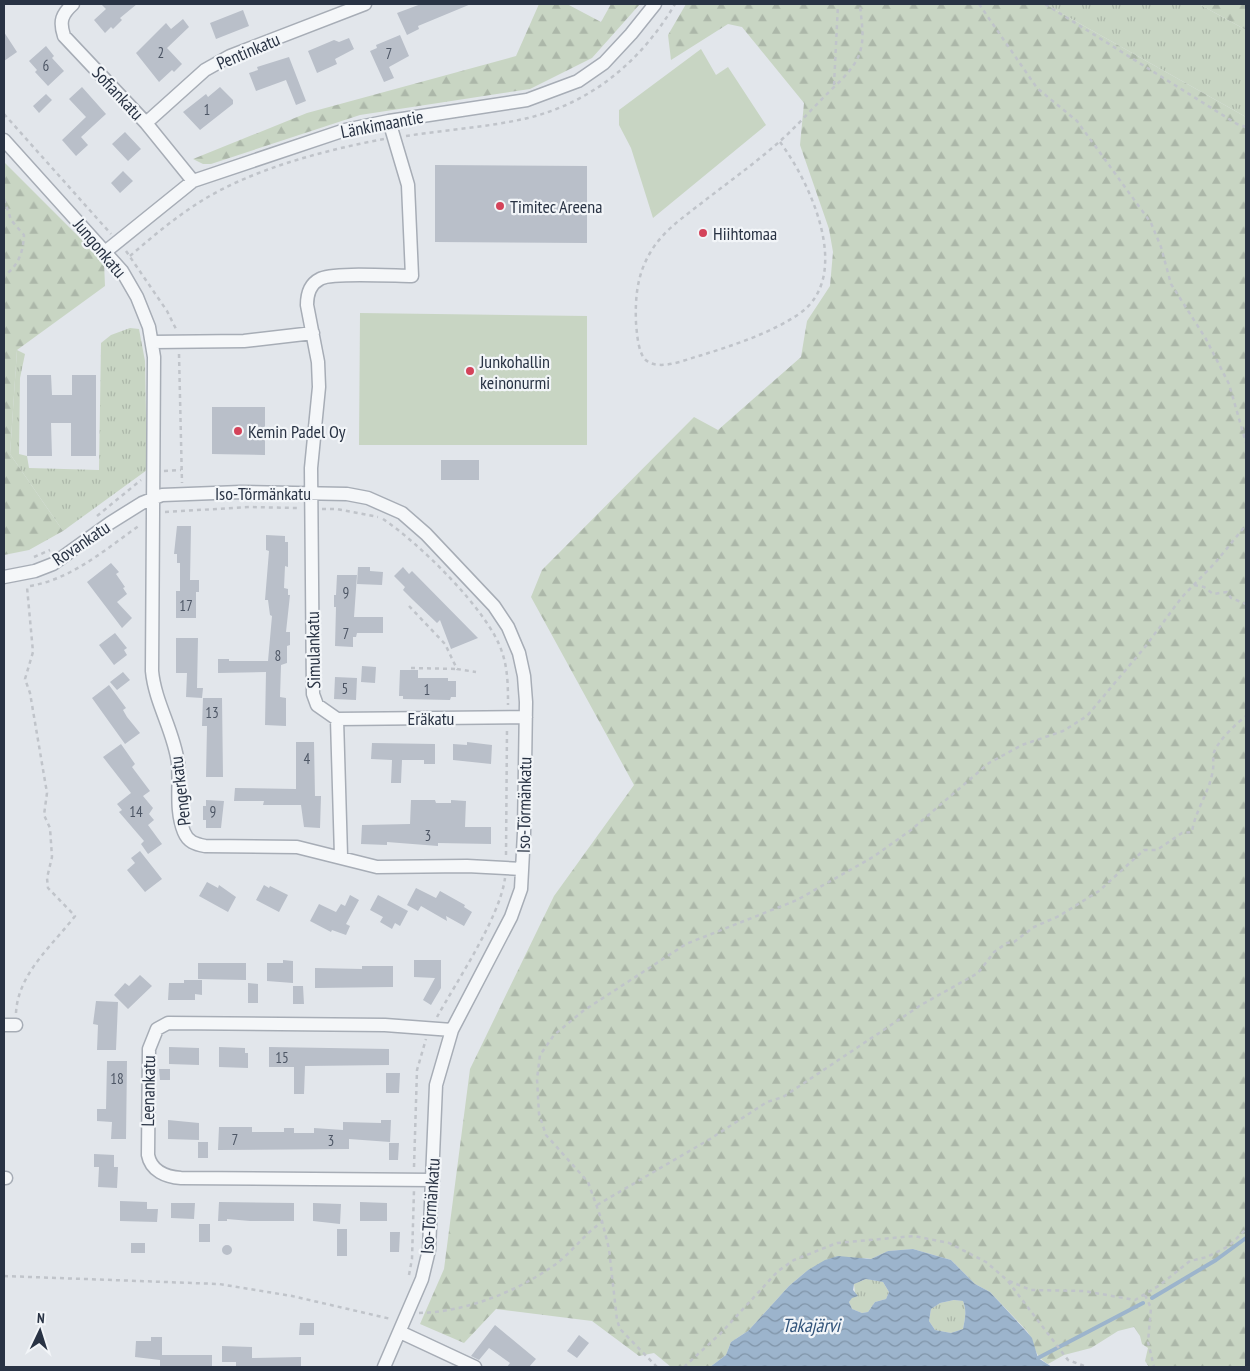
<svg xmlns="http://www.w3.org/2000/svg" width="1250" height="1371" font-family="'PT Sans Narrow',sans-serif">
<defs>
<pattern id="grass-tufts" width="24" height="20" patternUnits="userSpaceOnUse" patternTransform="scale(1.25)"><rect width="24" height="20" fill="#c8d5c3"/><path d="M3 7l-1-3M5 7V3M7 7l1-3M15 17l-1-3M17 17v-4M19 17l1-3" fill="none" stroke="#acb7a9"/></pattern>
<pattern id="forest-firs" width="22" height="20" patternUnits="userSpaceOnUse" patternTransform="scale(1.25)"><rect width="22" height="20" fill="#c8d5c3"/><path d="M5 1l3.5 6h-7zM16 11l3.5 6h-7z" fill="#acb7a9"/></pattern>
<pattern id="water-waves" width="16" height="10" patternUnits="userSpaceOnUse" patternTransform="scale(1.25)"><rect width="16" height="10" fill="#9cb4cc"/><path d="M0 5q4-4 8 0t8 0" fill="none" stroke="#7f93a7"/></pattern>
</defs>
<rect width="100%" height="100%" fill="#e2e6eb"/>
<!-- grass -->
<path fill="url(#grass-tufts)" d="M1045 4H1199L1246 30V117Z
M130 328 139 329 145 361 147 470 63 531 10 454 17 350 25 354 20 378 19 454 27 456 29 468 99 470 101 343 111 335Z
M866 1279 883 1282 889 1292 886 1299 875 1302 868 1312 862 1313 852 1309 849 1302 855 1292 854 1284Z
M954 1300 963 1301C967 1311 965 1319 963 1329L951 1333 935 1330 929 1321 931 1309 940 1303Z"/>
<!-- forest -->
<path fill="url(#forest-firs)" d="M539 4H567L601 22 611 4H640L592 58 530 89 360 115 211 164H203L193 159 307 113 516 56Z
M686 4H1045L1246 117V1367H1149L1145 1361 1148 1348 1142 1344 1140 1336 1134 1327 1118 1331 1091 1348 1064 1355 1048 1364C1032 1354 1036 1345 1027 1331L990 1292 975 1284 951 1260 913 1249 888 1251 871 1259 866 1258 808 1270 789 1286 748 1331 731 1342 726 1355 710 1367H671L654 1353 639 1356 592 1321 496 1309 464 1343 420 1324 444 1269 470 1069 554 896 634 785 531 597 542 570 694 417 718 430 801 357 807 321 830 286 833 252 829 229 800 145 804 103 742 27 728 24 671 60 668 35Z
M1199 4H1246V30Z
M4 162 104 262 105 286 17 350 10 454 63 531 29 550 4 555Z"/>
<!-- garden -->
<path fill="#c8d5c3" d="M701 49 716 75 728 67 766 125 653 218 631 148 619 125V110Z
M360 313 587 316V445H359Z"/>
<!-- water -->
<path fill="url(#water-waves)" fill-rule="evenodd" d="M913 1249 951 1260 975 1284 990 1292 1026 1331 1032 1338 1038 1358 1052 1367H710L726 1355 731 1342 748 1331 789 1286 808 1270 825 1260 838 1256 871 1259 888 1251ZM866 1279 883 1282 889 1292 886 1299 875 1302 868 1312 862 1313 852 1309 849 1302 852 1298 858 1296 853 1290 854 1284ZM954 1300 963 1301C967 1311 965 1319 963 1329L951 1333 935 1330 929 1321 931 1309 940 1303Z"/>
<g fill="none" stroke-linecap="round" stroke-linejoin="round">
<!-- stream -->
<path stroke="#9cb4cc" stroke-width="4" d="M1152 1298 1216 1260 1246 1238
M1038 1358 1143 1303"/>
</g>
<!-- building -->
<path fill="#b9bfc9" d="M101 4H137L120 18 122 20 113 29 111 27 105 33 94 20 106 9Z
M421 4H471L418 26 419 29 407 35 397 13Z
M243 10 249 26 216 39 210 23Z
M183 19 189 27 167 48 182 64 174 72 172 70 159 82 136 53 166 23 171 29Z
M4 32 17 52 4 61Z
M400 35 409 56 389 67 394 78 384 82 370 51 377 48 376 45Z
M349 38 354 49 335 59 337 64 317 73 308 51 334 40 339 42Z
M46 46 54 56 52 58 64 71 48 86 35 72 37 70 29 61Z
M289 57 306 101 296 105 286 80 256 91 249 73 258 70 257 67Z
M82 87 106 114 81 137 88 145 76 156 62 140 86 117 69 99Z
M220 87 233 100V104L200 130 183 112 206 94 208 97Z
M46 94 52 100 39 113 33 106Z
M125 132 141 149 128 161 112 144Z
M435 165 587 166V243L435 242Z
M123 171 133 181 120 193 111 183Z
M27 375H51L52 395H72V375H96V456H71V423H51L52 456H27Z
M212 407H265V455L212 454Z
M441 460H479V480H441Z
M177 526H191L190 580H199V592H196V618H176V591H180V563H177V554H174Z
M266 535 285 536V542H288V567L285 566 284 588 288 589V595H290L286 632H290V645L287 646V663L281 665 280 697 286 698V726L265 725 266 672 218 673V659H229V661H268L272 616 270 615 268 600H265L269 551 266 550Z
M111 563 119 572 116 574 125 587 123 588 127 594 117 602 132 618 122 628 87 582Z
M358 567H370V571L383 572 382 585 357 584Z
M403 567 409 574 412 571 478 638 451 649 440 620 437 623 413 600 403 590 405 587 394 576Z
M337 575H357L354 617H383V633H357L356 637H353V647L335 646 336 607H334V595H336Z
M115 633 127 648 124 650 127 655 114 665 99 645Z
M176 638H198L197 688H203L202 698 186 697 187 673H176Z
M362 666 376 667 375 683 361 682Z
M400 670H418V678H448V681H456V697H451L450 700 403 699V696H399Z
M123 672 130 680 117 690 110 682Z
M335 677 357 678 356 700 334 699Z
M109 685 126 708 123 710 127 717 140 733 125 744 92 698Z
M203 698H222L223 777H206L207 726H202Z
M296 742H314L315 796H321L320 828 304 827 301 805H263L264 801H234L235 788 296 789Z
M467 742 492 745 491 764 453 760V744L467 745Z
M372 743 435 744V764H424V760H402L401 783H391L392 760 371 759Z
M121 744 135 764 132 767 150 791 143 796 153 808 149 814 154 820 148 825 162 844 148 854 141 844 144 841 119 812 122 810 117 804 131 793 103 757Z
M206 800 224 801 221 828H206V820H203V806H206Z
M411 800H435L436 803H451V800L466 801 465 827H491V844L438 843V846L387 842V845L361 844 362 825 410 824Z
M140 851 162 879 145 892 127 870 135 863 131 858Z
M207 882 218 888 219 885 236 897 228 912 199 896Z
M264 885 269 888 270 886 288 895 279 912 256 900Z
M416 888 436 898 440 891 465 905 464 907 472 912 464 926 446 916 447 921 421 906 418 911 407 905Z
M350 895 359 900 346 924 350 926 346 935 332 930 331 932 310 921 319 904 336 912 341 904 345 906Z
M378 895 408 911 400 926 395 923 392 929 380 922 383 917 370 910Z
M283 960 293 961V983L267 981V963H283Z
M414 960H441V988L431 1005 423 1000 435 978 414 977Z
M198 963H246V980L198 979Z
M362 966H393V987L315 988V968L362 969Z
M140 975 152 986 128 1009 114 995 125 983 129 986Z
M184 980H202V995L195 994V1000H168L169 983H184Z
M248 983 258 984V1003H248Z
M293 986H303L304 1004H293Z
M96 1001 118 1002 116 1050H97L98 1025 93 1024Z
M169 1047 199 1048V1065L169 1064Z
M219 1047 245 1048V1053H248V1068L219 1067Z
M269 1047 389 1049V1065L305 1066 304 1094H294V1067H269Z
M107 1061H127L126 1139H111L112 1122 97 1121V1109H106Z
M159 1069H170V1080H160Z
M386 1073H400L399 1093H386Z
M168 1120 199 1123V1140L168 1139Z
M381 1120H391L390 1142 349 1139V1149L218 1150 219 1127H252V1132H284V1128H294V1133H314V1128L343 1130V1122L381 1123Z
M198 1142H208V1158H198Z
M389 1143H399L398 1160H389Z
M94 1154 114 1155V1167H118L117 1188 98 1187 99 1167H94Z
M120 1201 147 1202V1209H158L157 1222 120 1221Z
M219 1202 294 1203V1221H250L227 1219V1221H218Z
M360 1202 387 1203V1221H360Z
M171 1203H195L194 1219 171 1218Z
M313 1203 341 1204 340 1224 313 1221Z
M199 1224H210V1242H199Z
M337 1229H347V1256H337Z
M390 1232H400L399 1252H390Z
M131 1243H145V1253H131Z
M222 1250a5 5 0 1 1 10 0a5 5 0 1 1-10 0Z
M300 1323H314V1335H299Z
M495 1325 536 1359 529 1367H507L510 1363 489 1348 479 1360 471 1356Z
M579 1335 589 1343 577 1358 567 1351Z
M151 1337H162V1355H212V1367H160V1360L135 1357 136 1341H151Z
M222 1346 252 1347V1358L301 1357V1367L236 1366V1362H222Z"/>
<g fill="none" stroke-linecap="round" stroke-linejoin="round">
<!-- minor casing -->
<g stroke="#a7adb6" stroke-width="15">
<path id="minor" d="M73 4C62 14 59 21 64 36L146 123 193 181
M146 123 205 70 230 56 365 4
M4 140 122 271 137 297 149 327 154 357 152 671C155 703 174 731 178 763 180 786 175 810 184 832 188 842 195 844 205 846L297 847 377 867 467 866 522 869
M105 252 193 181 345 130 389 121 527 100 578 81 604 63 631 34 655 4
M153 342 244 341 313 333
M4 577 35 571 53 564 110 523 142 503 162 495 241 492 347 494 368 498 402 513 426 534 494 606 508 627 519 653 524 676 526 702 524 833 521 889 511 917 452 1030 436 1085 429 1250 422 1279 384 1367
M337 719 526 717
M341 856 337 719 317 705 313 694 311 468 319 387 318 362 307 305C307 294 310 284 320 279 331 272 395 276 412 276L408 185 389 121
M4 1025H16
M4 1178H6
M433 1180 181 1178C166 1177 151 1171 148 1155L149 1049 157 1029 168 1023 385 1025 452 1030
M400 1332 475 1367"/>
</g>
<!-- path -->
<path stroke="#c0c4ca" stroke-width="2.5" stroke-dasharray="4 4" stroke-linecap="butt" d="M979 4 1037 88 1077 121 1151 223 1161 247 1171 284 1206 339 1229 384 1246 443
M1045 4 1237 124 1246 127
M834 85 838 4
M4 114 111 234
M406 136C446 130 489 127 528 118 593 102 642 60 675 4
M780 142C810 182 854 276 799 314 771 333 734 345 702 355 687 359 661 371 647 361 638 355 637 333 636 323 635 298 637 275 650 253 662 232 681 219 699 205 726 184 754 164 779 142 794 129 808 113 822 99 835 85 854 71 860 52 865 36 861 20 860 4
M4 199 11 220 24 235C23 252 19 265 4 276
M126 251 167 311 177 331
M130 256C153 236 177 216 203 200 253 169 325 150 384 139
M179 354 182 483
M164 471 181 470
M322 509H337L378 517
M165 512 249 507 299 508
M97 516 141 480
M383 519C419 543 489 611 502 652 508 669 508 688 508 705
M34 557 50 550
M1194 585 1204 587 1213 594 1227 592 1231 598 1246 604
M30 586C72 579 106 549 140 525
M409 606 445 644 457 669 476 672
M411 668 457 669
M506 855 507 728
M16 1013C18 973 53 945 75 916L48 888 47 878 52 857 50 828 44 815 47 793 30 693 25 679 33 652 27 587
M437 1017C457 981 500 917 505 878
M414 1167 417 1070 426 1039
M597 1205 710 1139 767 1102 783 1097 921 1005 978 973 994 952 1007 943 1014 942 1034 927 1059 916 1099 891 1144 850H1157L1182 833 1192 832C1195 810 1210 792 1213 769 1214 764 1212 755 1215 750 1220 739 1237 723 1246 716
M409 1275 412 1259 414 1190
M4 1276 219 1284 292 1296 391 1319
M1009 1281 1031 1290 1084 1291 1135 1300 1160 1285 1190 1261 1207 1257 1229 1246 1246 1229
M1145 1295 1151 1308 1148 1342 1154 1367
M419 1313C465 1312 516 1292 553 1266 571 1254 584 1234 602 1222
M657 1367 620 1329 617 1320 609 1249 602 1221 588 1182 546 1135 539 1114 537 1079 540 1055 554 1035 583 1011 686 944 797 900 873 857 911 830 989 763 1022 745 1063 731 1087 716 1145 647 1182 597 1215 563 1246 525
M684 1367 721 1333 778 1271 794 1260 837 1243 914 1236 949 1243 986 1262 1007 1280 1068 1360 1087 1367"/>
<!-- minor -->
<use href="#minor" stroke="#f5f7f9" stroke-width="12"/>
</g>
<!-- markers -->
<g fill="#d4435a" stroke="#f2f5f8" stroke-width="2">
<circle cx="500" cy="206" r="5"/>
<circle cx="703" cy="233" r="5"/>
<circle cx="470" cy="371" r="5"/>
<circle cx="238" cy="431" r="5"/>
</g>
<g text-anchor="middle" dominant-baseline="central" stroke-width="4.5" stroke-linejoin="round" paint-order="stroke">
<!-- number labels -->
<g font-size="15" fill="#4d5665">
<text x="161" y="52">2</text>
<text x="389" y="53">7</text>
<text x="46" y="65">6</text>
<text x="207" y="109">1</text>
<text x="346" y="592">9</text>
<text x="186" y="605">17</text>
<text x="346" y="633">7</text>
<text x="278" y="655">8</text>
<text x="345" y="688">5</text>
<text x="427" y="689">1</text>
<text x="212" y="712">13</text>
<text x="307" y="758">4</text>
<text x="136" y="811">14</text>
<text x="213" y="811">9</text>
<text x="428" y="835">3</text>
<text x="282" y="1057">15</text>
<text x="117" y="1078">18</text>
<text x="235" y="1139">7</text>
<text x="331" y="1140">3</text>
</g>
<!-- street labels -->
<g font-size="18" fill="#293344" stroke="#f2f5f8">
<text transform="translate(248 51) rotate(-23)">Pentinkatu</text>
<text transform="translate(118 93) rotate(47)">Sofiankatu</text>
<text transform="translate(382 124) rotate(-11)">Länkimaantie</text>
<text transform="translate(100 248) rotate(50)">Jungonkatu</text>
<text x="263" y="493">Iso-Törmänkatu</text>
<text transform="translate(81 543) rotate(-34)">Rovankatu</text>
<text transform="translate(313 650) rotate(-91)">Simulankatu</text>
<text x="431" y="718">Eräkatu</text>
<text transform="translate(180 791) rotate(-97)">Pengerkatu</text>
<text transform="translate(524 805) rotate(-89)">Iso-Törmänkatu</text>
<text transform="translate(148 1091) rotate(-89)">Leenankatu</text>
<text transform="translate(430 1206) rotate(-86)">Iso-Törmänkatu</text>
</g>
<!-- poi labels -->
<g font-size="18" fill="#293344" stroke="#f2f5f8" text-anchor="start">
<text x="510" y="206">Timitec Areena</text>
<text x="713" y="233">Hiihtomaa</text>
<text x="480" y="361">Junkohallin<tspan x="480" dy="21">keinonurmi</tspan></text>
<text x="248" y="431">Kemin Padel Oy</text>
</g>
<!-- water labels -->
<g font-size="19" font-style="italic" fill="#31537a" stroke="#f2f5f8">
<text x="811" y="1325">Takajärvi</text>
</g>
</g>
<!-- border -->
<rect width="1250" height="1371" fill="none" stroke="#293344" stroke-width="10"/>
<!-- north arrow -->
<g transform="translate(40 1331) rotate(4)" stroke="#f2f5f8" stroke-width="4" paint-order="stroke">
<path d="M0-4L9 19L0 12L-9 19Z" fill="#293344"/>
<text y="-8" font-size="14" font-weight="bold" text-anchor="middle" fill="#293344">N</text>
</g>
</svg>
